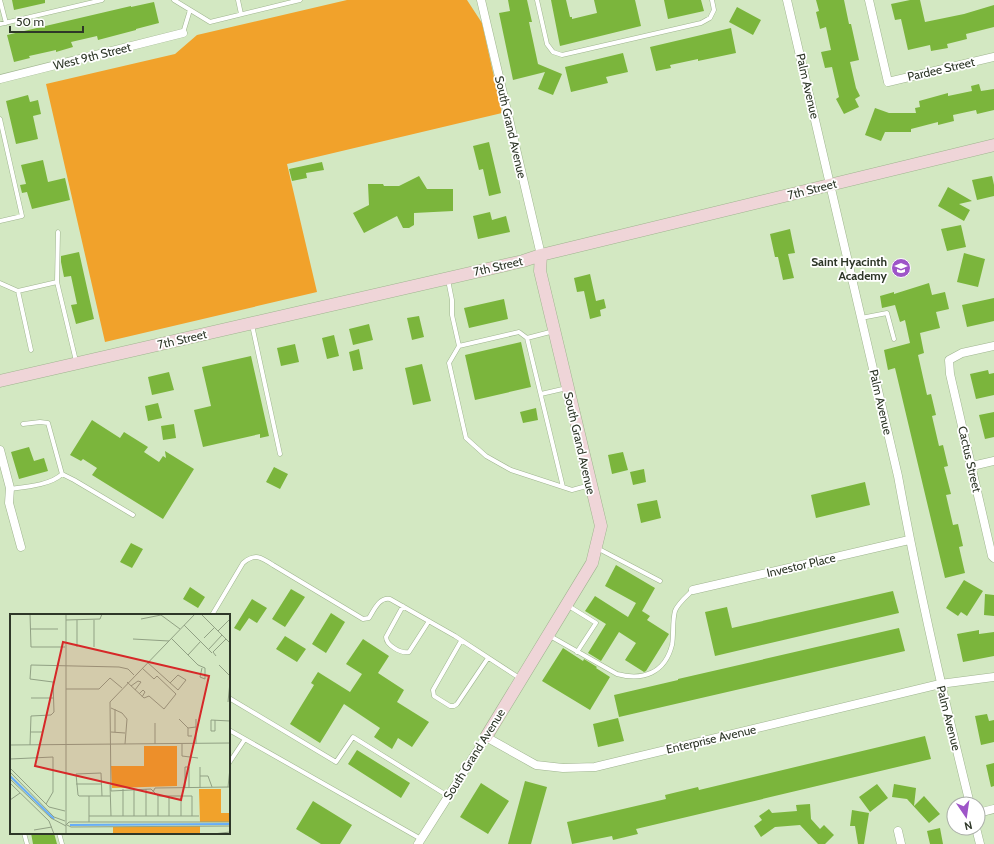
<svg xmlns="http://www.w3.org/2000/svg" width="994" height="844" font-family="Cabin,sans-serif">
<rect width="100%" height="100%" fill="#d3e8c2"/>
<!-- green -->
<path fill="#f1a22b" d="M347 0H467L482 23 502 113 287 164 317 292 105 342 46 84 175 54 197 35Z"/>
<!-- building -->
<path fill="#7bb53c" d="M12 0H45V3L14 10Z
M508 0H527L532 22H529L538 64 562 74 553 95 538 89 545 72 513 80 499 13 510 11Z
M551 0H566L570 17H572V19L597 13 594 0H635L641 26 560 46Z
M664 0H701L704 11 668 19Z
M816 0H844L849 24H851L859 60 850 62 856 88 860 96 855 99 859 107 844 114 836 99 839 97 832 67 825 68 821 52 831 50 826 27 820 29 816 12 819 11Z
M910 0H920L925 22 964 14 994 5V27L966 34 967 39 947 44 948 48 931 51 930 45 908 50 901 19 895 20 891 4Z
M154 2 159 23 136 29V30L98 40 97 36 71 42 73 47 56 52V50L29 56 30 58 14 62 7 35 131 6V7Z
M737 7 761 20 753 35 729 22Z
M731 28 736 53 698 61V59L670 65 671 68 656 71 650 47Z
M623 53 628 72 606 77 608 83 571 92 565 67Z
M979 84 981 91 994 89V110L977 114 976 110 953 115 954 121 938 125V122L911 129V132H885L881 141 865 135 875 108 889 113H916L915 108 920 107 919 101 948 93V96L972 91 971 86Z
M28 95 30 102 38 100 41 114 33 116 38 139 16 144 6 101Z
M489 142 501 193 489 196 483 169 479 170 473 146Z
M43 160 48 182 65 178 70 200 32 209 27 192 22 193 20 185 26 184 21 165Z
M322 162 324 170 306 173 307 178 292 181 289 169Z
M419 176 427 189H453V211L414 213V225L409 228H403L397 216 364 233 353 213 369 205 368 184H383L384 186H399Z
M992 176 994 185V196L977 200 972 180Z
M948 187 972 201 959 204 970 210 964 221 938 206Z
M490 212 492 220 506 216 510 232 478 239 473 216Z
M961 225 966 247 947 251 941 229Z
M790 229 795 253 788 254 794 278 783 280 778 257H775L770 234Z
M79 252 94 319 76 324 71 305 77 304 71 276 64 277 61 262V256Z
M964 253 985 259 978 287 957 282Z
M590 274 596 301 604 299 606 308 600 310 601 316 590 319 584 291 577 292 574 278Z
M929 283 932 295 945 292 949 309 936 312 940 328 920 333 924 353 918 355 927 395 931 394 936 415 932 416 939 446 943 445 948 466 944 467 951 494 946 495 953 525 958 524 963 546 959 547 965 573 945 578 895 368 888 370 884 350 910 343 905 320 900 322 895 305 882 308 880 296 894 292V294Z
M994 298V321L967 327 962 305Z
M504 299 508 319 469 328 464 308Z
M419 316 424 337 412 340 407 318Z
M369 324 373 340 353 345 349 329Z
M334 335 339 356 327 359 322 338Z
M521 342 531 387 475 400 465 355Z
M295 344 299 362 281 366 277 348Z
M359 349 363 369 353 371 349 352Z
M251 356 269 436 260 438V434L203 447 194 410 211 406 202 367Z
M422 364 431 401 413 405 405 368Z
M988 370 989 374 994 373V395L976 399 970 374Z
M169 372 174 390 152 395 148 377Z
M158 403 162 418 148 421 145 406Z
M536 408 538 420 523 423 520 412Z
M994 412V437L985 439 979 415Z
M92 420 120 438 124 432 148 447 144 452 159 462 163 456 166 458 165 451 194 469 163 519 92 475 97 468 83 459 81 461 70 455Z
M174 424 176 438 163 440 161 426Z
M29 447 34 461 44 458 48 471 19 479 11 452Z
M623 452 628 470 612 474 608 455Z
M274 467 288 474 280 489 266 482Z
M644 469 646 482 633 485 630 472Z
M865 482 870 505 816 518 811 495Z
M657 500 661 518 641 523 637 504Z
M131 543 143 549 132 568 120 562Z
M616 565 655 588 642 611 650 616 647 620 669 634 646 671 644 672 625 660 636 643 619 632 601 661 588 653 606 624 585 611 595 596 628 617 636 603 605 586Z
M964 580 983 591 967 616 961 612 958 616 946 608Z
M190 587 205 597 198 608 183 599Z
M291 589 305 597 285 627 272 619Z
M893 591 899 613 715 656 705 612 727 607 732 628Z
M985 594 994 595V616L984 615Z
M252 599 267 608 257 623 249 618 240 631 234 628Z
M331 613 345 622 326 653 312 644Z
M899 628 905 651 619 717 614 695 678 680V679Z
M979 630V634L994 632V656L963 662 957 634Z
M285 636 306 649 297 662 276 649Z
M363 639 389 656 378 673 404 690 397 702 429 722 412 747 398 738 392 749 374 737 380 728 344 704 320 743 290 724 314 685 311 683 318 672 350 692 362 674 346 664Z
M563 648 583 661 584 659 597 667 596 668 610 677 590 710 542 681Z
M987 714 989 721 994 720V742L981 745 975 716Z
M618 718 624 741 598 747 593 724Z
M925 736 931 759 636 829 638 834 613 840 612 836 572 844 567 822 666 799 665 795 698 787 699 790Z
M357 750 410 783 401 798 348 764Z
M994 763V786L991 787 986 765Z
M525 781 547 787 531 844H508Z
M481 783 509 801 488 834 460 817Z
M877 784 888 798 870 812 859 797Z
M894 784 916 788 914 806 924 796 940 814 929 823 907 799 892 797Z
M313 801 352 825 340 844H321L296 829Z
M810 804 811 819 820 829 824 825 834 835 825 844H818L800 825 775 827 761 837 754 826 762 820 759 816 769 809 772 813 797 811 796 805Z
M852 810 869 813 864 844H858L855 826H850Z
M940 828 943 844H930L927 831Z
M31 833H54L57 844H33Z"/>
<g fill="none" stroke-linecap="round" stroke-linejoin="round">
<!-- lane casing -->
<g stroke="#9fb48f" stroke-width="5">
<path id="lane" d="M0 0 6 23
M174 0 210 22 300 0
M238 0 241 14
M537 0 547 44 553 52 562 55 701 23 710 18 714 10 712 0
M0 24 102 0
M183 33 190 10
M0 119 22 216 0 221
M448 280 452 300V315L459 346 449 363 466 438 486 456 511 470 572 490 590 485
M57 282 58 232
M0 283 18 291 57 282 76 361
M18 291 31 350
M861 318 887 313 894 339
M252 325 280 454
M527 338 554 331
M459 346 519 332 527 338 563 487
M541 394 567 388
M62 474 74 480 133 515
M10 489C25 487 51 485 62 474L48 423 40 422 23 424
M597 548 660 581
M567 605 596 623 577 652
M403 606 386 637C386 645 401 654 409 652L429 621
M212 615 243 563C255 553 261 557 273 565L363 619 369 618C374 610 379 597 390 599L455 636 521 679
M550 636 617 674C643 681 665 673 672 645 674 635 672 622 675 611 678 603 687 596 693 590
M461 641 433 690 434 696 450 706H454L457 704 488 658
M229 698 336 762 353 737 448 796
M229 730 421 839
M229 763 245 739
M24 833 27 844
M59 833 62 844"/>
</g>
<!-- street casing -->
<g stroke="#9fb48f" stroke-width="9">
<path id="street" d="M481 0 541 255
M787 0 898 476C918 586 943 695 970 804
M869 0 888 82 994 57
M0 79 183 33
M994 346 962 353 949 360 950 374 992 556 994 558
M0 450 10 488 9 503 21 547
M972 466 994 461
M693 590 909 540
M978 813 994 809
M976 828 980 844
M898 831 901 844
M418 844 486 737 536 765 563 768 595 767 940 684 994 677"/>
</g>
<!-- secondary casing -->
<g stroke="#9fb48f" stroke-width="13">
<path id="secondary" d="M0 381 523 261 541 255 994 145
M486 737 592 563 601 526 540 271 541 255"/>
</g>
<!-- lane -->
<use href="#lane" stroke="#fff" stroke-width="4"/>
<!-- street -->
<use href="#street" stroke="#fff" stroke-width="8"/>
<!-- secondary -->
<use href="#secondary" stroke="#efd5d8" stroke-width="12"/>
</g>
<!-- icons -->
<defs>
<g id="school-disc" transform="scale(1)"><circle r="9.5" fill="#9e55c8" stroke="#fff"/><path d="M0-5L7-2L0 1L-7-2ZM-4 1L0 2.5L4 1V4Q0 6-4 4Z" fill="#fff"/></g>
</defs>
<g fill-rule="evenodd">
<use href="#school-disc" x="901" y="268"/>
</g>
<g text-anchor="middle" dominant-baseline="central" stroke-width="3.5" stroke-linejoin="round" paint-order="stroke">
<!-- street labels -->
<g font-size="12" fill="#2e3728" stroke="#fff">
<text transform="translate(92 56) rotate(-14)">West 9th Street</text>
<text transform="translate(941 69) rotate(-13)">Pardee Street</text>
<text transform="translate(808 86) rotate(77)">Palm Avenue</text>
<text transform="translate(511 127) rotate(77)">South Grand Avenue</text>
<text transform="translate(812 189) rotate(-14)">7th Street</text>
<text transform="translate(498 266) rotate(-13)">7th Street</text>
<text transform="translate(182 339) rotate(-13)">7th Street</text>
<text transform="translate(881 402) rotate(77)">Palm Avenue</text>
<text transform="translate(580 443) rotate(77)">South Grand Avenue</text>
<text transform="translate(970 459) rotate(77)">Cactus Street</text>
<text transform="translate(801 565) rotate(-13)">Investor Place</text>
<text transform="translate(949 718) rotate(76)">Palm Avenue</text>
<text transform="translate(711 739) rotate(-13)">Enterprise Avenue</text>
<text transform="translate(474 754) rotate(-58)">South Grand Avenue</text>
</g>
<!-- poi labels -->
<g font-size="12" font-weight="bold" fill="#2e3728" stroke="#fff" text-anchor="end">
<text x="887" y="261">Saint Hyacinth<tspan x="887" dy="14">Academy</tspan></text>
</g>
</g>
<!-- overview -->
<g transform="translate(10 614)">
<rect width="220" height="220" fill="#d3e8c2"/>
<path d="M134 132H167V172L102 174 101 152H134ZM189 175H211V199H220V208H190ZM190 212V220H103V213Z" fill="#f1a22b"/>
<path fill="none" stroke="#67adf8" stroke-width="2" d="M0 162 44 205M60 211 220 210"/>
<path fill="none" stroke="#91a184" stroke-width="1" d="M20 0 21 33H55M56 0V220M191 0 220 29M131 5 151 1 170 15M56 6 90 5 92 0M67 6V33M84 6V33M174 11 202 39M20 15H48M208 17 219 6M0 21V41M161 24 188 51 195 54V65L190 63 192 54M194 24 204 14M123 25 159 27M199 35 212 21M178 41 191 27M206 42 203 38 216 25M137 48 168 76 176 66 168 61 160 69M209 51 220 62M117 68 134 84 139 82 154 95 166 80 147 62 144 65 132 54M121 72 128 67 131 68 125 76M56 75H89L100 64 112 74M129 80 133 76 135 78 132 83M21 84H44M218 88 220 68M101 94 112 99 117 105 115 130M105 95V118M169 105 178 114M186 105V130M205 106V117H201V106L220 107M20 118H33M101 118 115 119M182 122H178V114L186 113M145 130V109M172 130V142L188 144M0 131 220 129M20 131 21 102 41 101 44 98 43 68 20 65 21 51 109 53 118 55 124 61M0 145 43 143V178L36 190M0 154 39 193 55 197M0 158 44 203 55 207M190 162H198L202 173M0 165 41 204 56 212M0 169 39 207 44 220M66 170H92M100 171 101 202M218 173 220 154M175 174V153H179V174M190 174V153M113 175V202M124 175V202M136 175V202M101 177 100 88 185 0M101 177 141 175 148 182H182V202M143 178 145 174 220 173M79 182V208M92 182 91 159 66 160 68 181 69 182H100M148 182V202M159 182V202M171 182V202M0 186 10 179M79 202H189M56 211 59 208H220M57 211 61 213 220 212M24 216 42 213M203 220 220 218"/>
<path fill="#d62828" fill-opacity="0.15" stroke="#d62828" stroke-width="2" d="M53 28 199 62 171 186 25 152Z"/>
<rect width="220" height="220" fill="none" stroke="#2e3728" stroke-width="2"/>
</g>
<!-- north arrow -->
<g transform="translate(966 816) rotate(167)"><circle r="19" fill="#ffffff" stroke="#abafa9"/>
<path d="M0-3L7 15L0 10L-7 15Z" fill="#9e55c8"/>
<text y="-6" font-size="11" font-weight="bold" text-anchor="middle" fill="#2e3728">N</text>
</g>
<!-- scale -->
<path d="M10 26v6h73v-6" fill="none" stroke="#2e3728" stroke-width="2"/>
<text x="16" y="26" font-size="12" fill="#2e3728" stroke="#ffffff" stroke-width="3" paint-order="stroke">50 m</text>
</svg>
